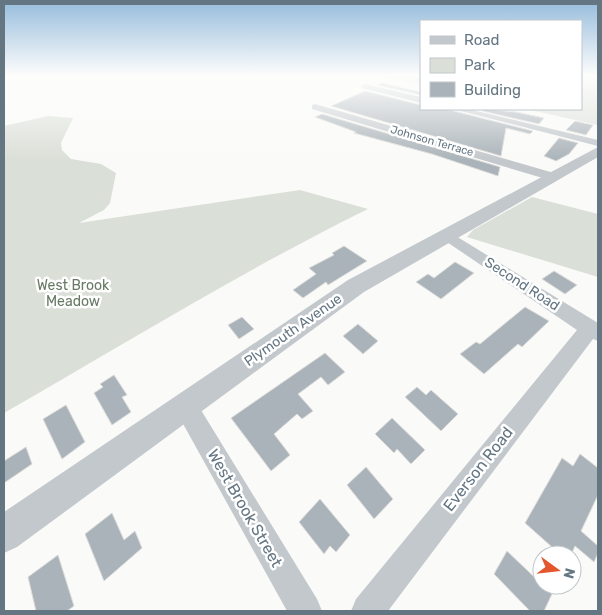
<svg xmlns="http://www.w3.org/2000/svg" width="602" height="615" font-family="Rubik,sans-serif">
<rect width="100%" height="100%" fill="#fafaf8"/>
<!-- green -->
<path fill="#dadfd7" d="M380 75H421V85L378 76Z
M581 75H598V125L526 109H581Z
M48 116 73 118 61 143 62 150 71 159 101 164 116 173 110 203 104 210 79 223 300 190 368 209C244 270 124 344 4 413V126Z
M532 197 598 214V277L467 237 473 230Z"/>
<!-- building -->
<path fill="#aab3b9" stroke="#dcdcda" d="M384 82 386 84 421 92V95L377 85Z
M365 91 421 105V109H446L533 131 530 134 506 128 501 156 331 106Z
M485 109 516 112 544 118 539 124 482 111Z
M322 114 500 167 498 176 432 154 354 133 356 132 315 117Z
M575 121 593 125 586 135 566 130Z
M559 138 578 143 569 154 556 161 544 156Z
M344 246 367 261 328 285 326 282 303 298 293 290 316 274 309 268 334 255 332 253Z
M455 262 474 273 441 299 416 282 428 274 434 278Z
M554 271 577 285 565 294 542 279Z
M525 307 549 321 522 347 518 344 484 374 460 354 476 342 480 344Z
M242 317 254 329 239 339 228 325Z
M358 324 378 341 363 354 343 336Z
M325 353 345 372 328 385 321 377 298 394 313 411 302 419 297 414 274 434 290 455 271 471 231 418Z
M114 375 127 395 122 397 131 412 112 425 94 393 103 387 100 384Z
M417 387 426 395 431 390 458 414 441 431 405 397Z
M66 405 85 442 62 459 43 419Z
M392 418 425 450 411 464 397 449 394 453 375 434Z
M26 447 32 464 4 483V461Z
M580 454 598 468V495L581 531 598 546V553L594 562 575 546 571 555H561L525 523 562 458 573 466Z
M366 467 393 499 374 519 347 485Z
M320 499 350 535 336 552 330 546 324 554 299 522Z
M112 513 124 540 135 531 142 548 104 581 85 534Z
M507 551 552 594 544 611H530L494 574Z
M58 555 74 606 67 611H36L28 577Z"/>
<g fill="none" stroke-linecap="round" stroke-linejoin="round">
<!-- minor -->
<path fill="#c3c8cc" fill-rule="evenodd" d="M365 84 421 97V103L362 88 361 86Z
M315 104 554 173 556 176 554 179H546L312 109V105Z
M453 109H468L598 140V146Z
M446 230 598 323V341L593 339 388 611H351L356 599 577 330 441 238 438 235Z
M185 394 193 397 317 599 322 611H287L177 413 173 405 177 397Z"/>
<!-- tertiary -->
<path fill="#c3c8cc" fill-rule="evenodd" d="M598 147V157L364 292 17 547 4 553V512L348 280Z"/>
</g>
<!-- sky -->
<linearGradient id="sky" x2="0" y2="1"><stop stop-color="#96bcdc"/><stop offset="0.47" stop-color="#fdfdfc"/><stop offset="1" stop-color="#fdfdfc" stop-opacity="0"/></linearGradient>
<rect width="602" height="161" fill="url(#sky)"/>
<g text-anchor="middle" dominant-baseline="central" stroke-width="5" stroke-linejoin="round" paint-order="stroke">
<!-- far-street labels -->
<g font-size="11" fill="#657683" stroke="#fff">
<text transform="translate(432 141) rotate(16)">Johnson Terrace</text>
</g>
<!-- street labels -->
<g font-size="14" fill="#657683" stroke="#fff">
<text transform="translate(522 284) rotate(33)">Second Road</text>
<text transform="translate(293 330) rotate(-35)">Plymouth Avenue</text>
</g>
<!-- park labels -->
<g font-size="14" fill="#687a64" stroke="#fff">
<text x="73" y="285">West Brook<tspan x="73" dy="16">Meadow</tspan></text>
</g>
<!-- near-street labels -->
<g font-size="16" fill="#657683" stroke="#fff">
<text transform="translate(478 469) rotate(-52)">Everson Road</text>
<text transform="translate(245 508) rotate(60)">West Brook Street</text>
</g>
</g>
<!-- border -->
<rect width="602" height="615" fill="none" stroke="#657683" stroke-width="10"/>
<!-- legend -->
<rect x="420" y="20" width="162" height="90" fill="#ffffff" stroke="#c1c8cd"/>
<rect x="430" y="36" width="25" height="8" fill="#c3c8cc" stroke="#c1c8cd"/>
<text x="464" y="45" font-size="15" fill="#657683">Road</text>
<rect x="430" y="58" width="25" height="15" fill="#dadfd7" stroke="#c1c8cd"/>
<text x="464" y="70" font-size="15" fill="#657683">Park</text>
<rect x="430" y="82" width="25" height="15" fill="#aab3b9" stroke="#c1c8cd"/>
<text x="464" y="95" font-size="15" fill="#657683">Building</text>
<!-- north arrow -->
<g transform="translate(557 570) rotate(105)"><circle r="24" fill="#ffffff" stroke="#c1c8cd"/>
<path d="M0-4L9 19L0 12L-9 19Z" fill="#e4572e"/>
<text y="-8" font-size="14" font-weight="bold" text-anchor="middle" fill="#657683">N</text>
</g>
</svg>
